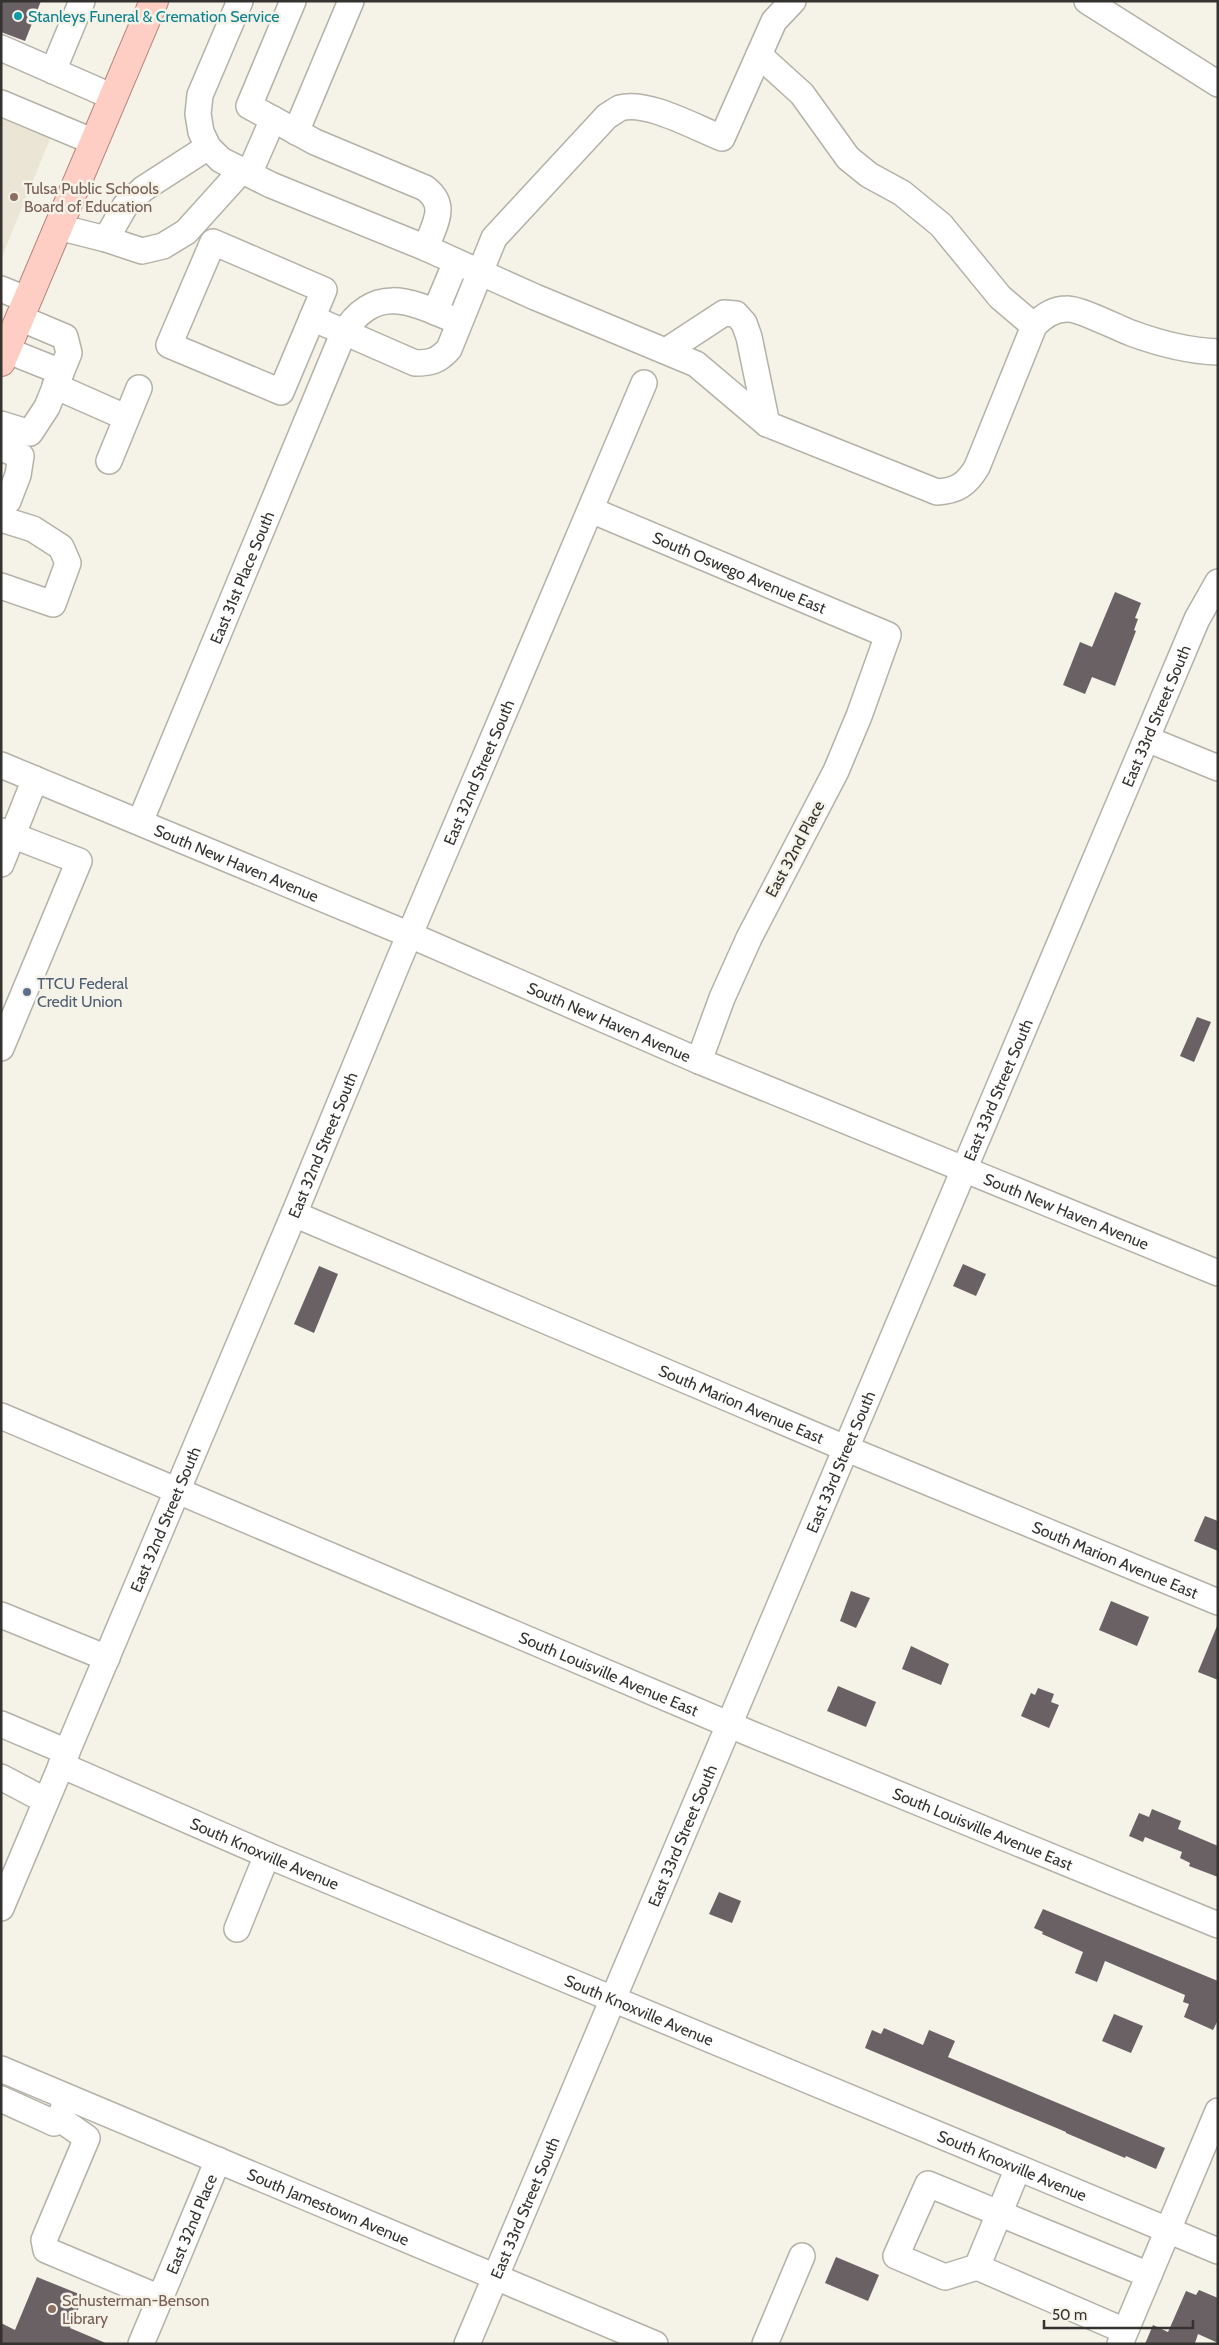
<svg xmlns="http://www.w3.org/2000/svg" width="1219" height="2345" font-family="Cabin,sans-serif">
<rect width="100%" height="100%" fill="#f5f2e8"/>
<!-- built -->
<path fill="#ebe5d5" d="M1 113 52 134 1 259Z"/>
<!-- building -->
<path fill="#6a6165" d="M1 1H41L25 41 1 32Z
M1115 592 1141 603 1135 618 1138 619 1134 630 1136 631 1115 686 1092 677 1085 694 1063 685 1080 642 1092 647Z
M1197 1017 1211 1022 1194 1062 1180 1056Z
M963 1264 986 1274 976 1296 953 1286Z
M319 1266 338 1274 314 1333 294 1324Z
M1205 1516 1218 1521V1551L1194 1541Z
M851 1591 870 1598 856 1628 840 1621Z
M1111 1601 1149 1617 1137 1646 1099 1630Z
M1217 1626 1218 1627V1680L1198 1672Z
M911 1646 949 1664 941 1685 902 1669Z
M838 1686 876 1702 866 1727 827 1711Z
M1038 1688 1054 1694 1051 1702 1059 1705 1049 1728 1021 1716 1031 1693 1035 1695Z
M1152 1809 1181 1821 1178 1829 1218 1846V1877L1189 1866 1190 1863 1180 1858 1182 1852 1145 1837 1143 1842 1129 1836 1139 1813 1149 1817Z
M719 1892 741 1901 732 1923 709 1914Z
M1043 1909 1218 1981V2020L1213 2030 1184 2017 1189 2004 1183 2002 1185 1995 1105 1961 1097 1982 1075 1973 1083 1952 1042 1934 1043 1932 1034 1928Z
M1114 2014 1143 2026 1131 2053 1102 2041Z
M884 2028 923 2045 929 2030 955 2041 948 2057 1165 2148 1156 2169 1126 2156 1125 2158 1066 2133V2132L865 2048 872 2030 881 2034Z
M836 2257 879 2275 868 2301 825 2283Z
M37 2277 84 2296 70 2328 108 2344H1V2323L15 2330Z
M1199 2290 1218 2298V2343L1198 2334 1195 2343 1197 2344H1145L1153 2325 1168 2332 1186 2291 1196 2295Z"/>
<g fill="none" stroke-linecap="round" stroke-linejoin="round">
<!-- minor casing -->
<g stroke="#b4b1a8" stroke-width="28">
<g id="minor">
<path d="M240 1 200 95 198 114 201 132 208 147 221 160 271 185 426 248C434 224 449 206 425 188L315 142 249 106 293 1"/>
<path d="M1087 1 1218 84"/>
<path d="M1 48 113 97"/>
<path d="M759 55 802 94 848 158 869 175 902 193 941 225 1000 297 1034 326"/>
<path d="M53 71 82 1"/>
<path d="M1 103 94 142"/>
<path d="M296 132 351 1"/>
<path d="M249 174 273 119"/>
<path d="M58 227 106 239 142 251 163 246 186 232 242 170"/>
<path d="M106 239 125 206 143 189 208 147"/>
<path d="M213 242 324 290 281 392 169 345Z"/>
<path d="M426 248 535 297 696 364 767 424 937 492C957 491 967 484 977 467L1034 326C1043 316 1053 309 1067 309 1078 308 1118 328 1131 333 1158 343 1189 351 1218 352"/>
<path d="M1 289 28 300"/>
<path d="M435 312 456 262"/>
<path d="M312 318 415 363C431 363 438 361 449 349L494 238 607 116C611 114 616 110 620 108 647 100 696 128 722 138L774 21 793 1"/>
<path d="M6 350 61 372"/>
<path d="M666 351 724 313 736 314 744 323 749 337 767 424"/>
<path d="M55 386 125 417"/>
<path d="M1 424 30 433 47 407 69 353 65 337 20 318"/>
<path d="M1 448 21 456 18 475 8 501 1 498"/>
<path d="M109 461 139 388"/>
<path id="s1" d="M591 510 888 635 859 716 836 771 749 938 722 998 699 1061"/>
<path d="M1 519 33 529 61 547 68 563 53 604 1 586"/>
<path d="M1147 739 1218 768"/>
<path id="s2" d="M1 765 410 935 699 1061 1218 1273"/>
<path id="s3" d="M140 822 343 334C376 281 414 303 459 322"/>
<path d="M1 831 79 861 1 1048"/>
<path d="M1 864 35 779"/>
<path id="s4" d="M294 1214 845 1448 1218 1602"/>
<path id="s5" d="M1 1416 749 1733 1218 1925"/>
<path d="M1 1615 107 1658"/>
<path d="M1 1724 67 1752"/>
<path id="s6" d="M61 1765 267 1855 1218 2251"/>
<path d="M1 1777 46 1801"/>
<path id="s7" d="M1 1908 294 1214 398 962 644 383"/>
<path d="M237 1929 267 1855"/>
<path id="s8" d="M1 2069 655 2344"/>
<path d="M1 2099 54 2123 60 2119 64 2106"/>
<path d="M60 2119 87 2138 44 2240 46 2250 160 2298"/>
<path d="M1018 2168 977 2267 1125 2331"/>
<path d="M977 2267 945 2277 896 2256 928 2184 1149 2275"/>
<path id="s9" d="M141 2344 218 2160"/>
<path id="s10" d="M467 2344 1197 619 1218 582"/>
<path d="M765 2344 802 2256"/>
<path d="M1120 2344 1218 2111"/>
</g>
</g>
<!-- major casing -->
<g stroke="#b78276" stroke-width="30">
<path id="major" d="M1 362 154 1"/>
</g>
<!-- minor -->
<use href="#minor" stroke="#fff" stroke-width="25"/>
<!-- major -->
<use href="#major" stroke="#fecdc4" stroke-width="28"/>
</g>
<!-- markers -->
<circle fill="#0f9aa8" stroke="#f5f2e8" stroke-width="2" cx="18" cy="16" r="5"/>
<g fill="#8d6e63" stroke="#f5f2e8" stroke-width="2">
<circle cx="14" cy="197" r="5"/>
<circle cx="52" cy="2309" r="5"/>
</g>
<circle fill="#5c6f8a" stroke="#f5f2e8" stroke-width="2" cx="27" cy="992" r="5"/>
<g text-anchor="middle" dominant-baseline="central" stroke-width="5" stroke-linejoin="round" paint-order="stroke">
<!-- culture labels -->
<g font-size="16" fill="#0d838f" stroke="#f5f2e8" text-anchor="start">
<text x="28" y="16">Stanleys Funeral &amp; Cremation Service</text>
</g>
<!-- education labels -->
<g font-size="16" fill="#785e54" stroke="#f5f2e8" text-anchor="start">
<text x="24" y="188">Tulsa Public Schools<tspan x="24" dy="18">Board of Education</tspan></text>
<text x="62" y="2300">Schusterman-Benson<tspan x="62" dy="18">Library</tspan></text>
</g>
<!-- street labels -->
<g font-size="16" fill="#34332f" stroke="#f5f2e8">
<text stroke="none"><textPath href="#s1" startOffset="161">South Oswego Avenue East</textPath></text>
<text stroke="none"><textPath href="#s3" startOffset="265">East 31st Place South</textPath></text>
<text stroke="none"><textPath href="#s10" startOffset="1768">East 33rd Street South</textPath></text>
<text stroke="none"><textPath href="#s7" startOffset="1232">East 32nd Street South</textPath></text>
<text transform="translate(795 849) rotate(-62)">East 32nd Place</text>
<text stroke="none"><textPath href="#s2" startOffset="255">South New Haven Avenue</textPath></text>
<text stroke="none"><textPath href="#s2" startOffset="660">South New Haven Avenue</textPath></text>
<text stroke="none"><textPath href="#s10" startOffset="1362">East 33rd Street South</textPath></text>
<text stroke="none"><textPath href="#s7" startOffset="828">East 32nd Street South</textPath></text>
<text stroke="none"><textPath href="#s2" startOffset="1155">South New Haven Avenue</textPath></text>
<text stroke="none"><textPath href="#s4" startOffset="486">South Marion Avenue East</textPath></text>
<text stroke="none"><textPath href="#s10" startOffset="958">East 33rd Street South</textPath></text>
<text stroke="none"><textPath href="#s7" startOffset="422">East 32nd Street South</textPath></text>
<text stroke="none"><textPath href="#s4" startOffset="891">South Marion Avenue East</textPath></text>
<text stroke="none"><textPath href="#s5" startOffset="660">South Louisville Avenue East</textPath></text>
<text stroke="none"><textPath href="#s5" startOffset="1065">South Louisville Avenue East</textPath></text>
<text stroke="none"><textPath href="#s10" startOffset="552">East 33rd Street South</textPath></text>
<text stroke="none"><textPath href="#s6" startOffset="222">South Knoxville Avenue</textPath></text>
<text stroke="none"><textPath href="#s6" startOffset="628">South Knoxville Avenue</textPath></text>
<text stroke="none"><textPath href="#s6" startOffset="1032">South Knoxville Avenue</textPath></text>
<text stroke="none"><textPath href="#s8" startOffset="355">South Jamestown Avenue</textPath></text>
<text stroke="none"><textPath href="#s10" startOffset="148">East 33rd Street South</textPath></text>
<text stroke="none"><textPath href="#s9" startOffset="130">East 32nd Place</textPath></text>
</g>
<!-- service labels -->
<g font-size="16" fill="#4e5e75" stroke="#f5f2e8" text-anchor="start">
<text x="37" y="983">TTCU Federal<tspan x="37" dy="18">Credit Union</tspan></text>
</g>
</g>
<!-- border -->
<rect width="1219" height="2345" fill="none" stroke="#34332f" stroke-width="5"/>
<!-- scale -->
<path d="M1044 2320v8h149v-8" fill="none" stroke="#34332f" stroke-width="2.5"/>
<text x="1052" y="2320" font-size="15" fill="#34332f" stroke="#f5f2e8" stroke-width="4" paint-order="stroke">50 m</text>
</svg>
